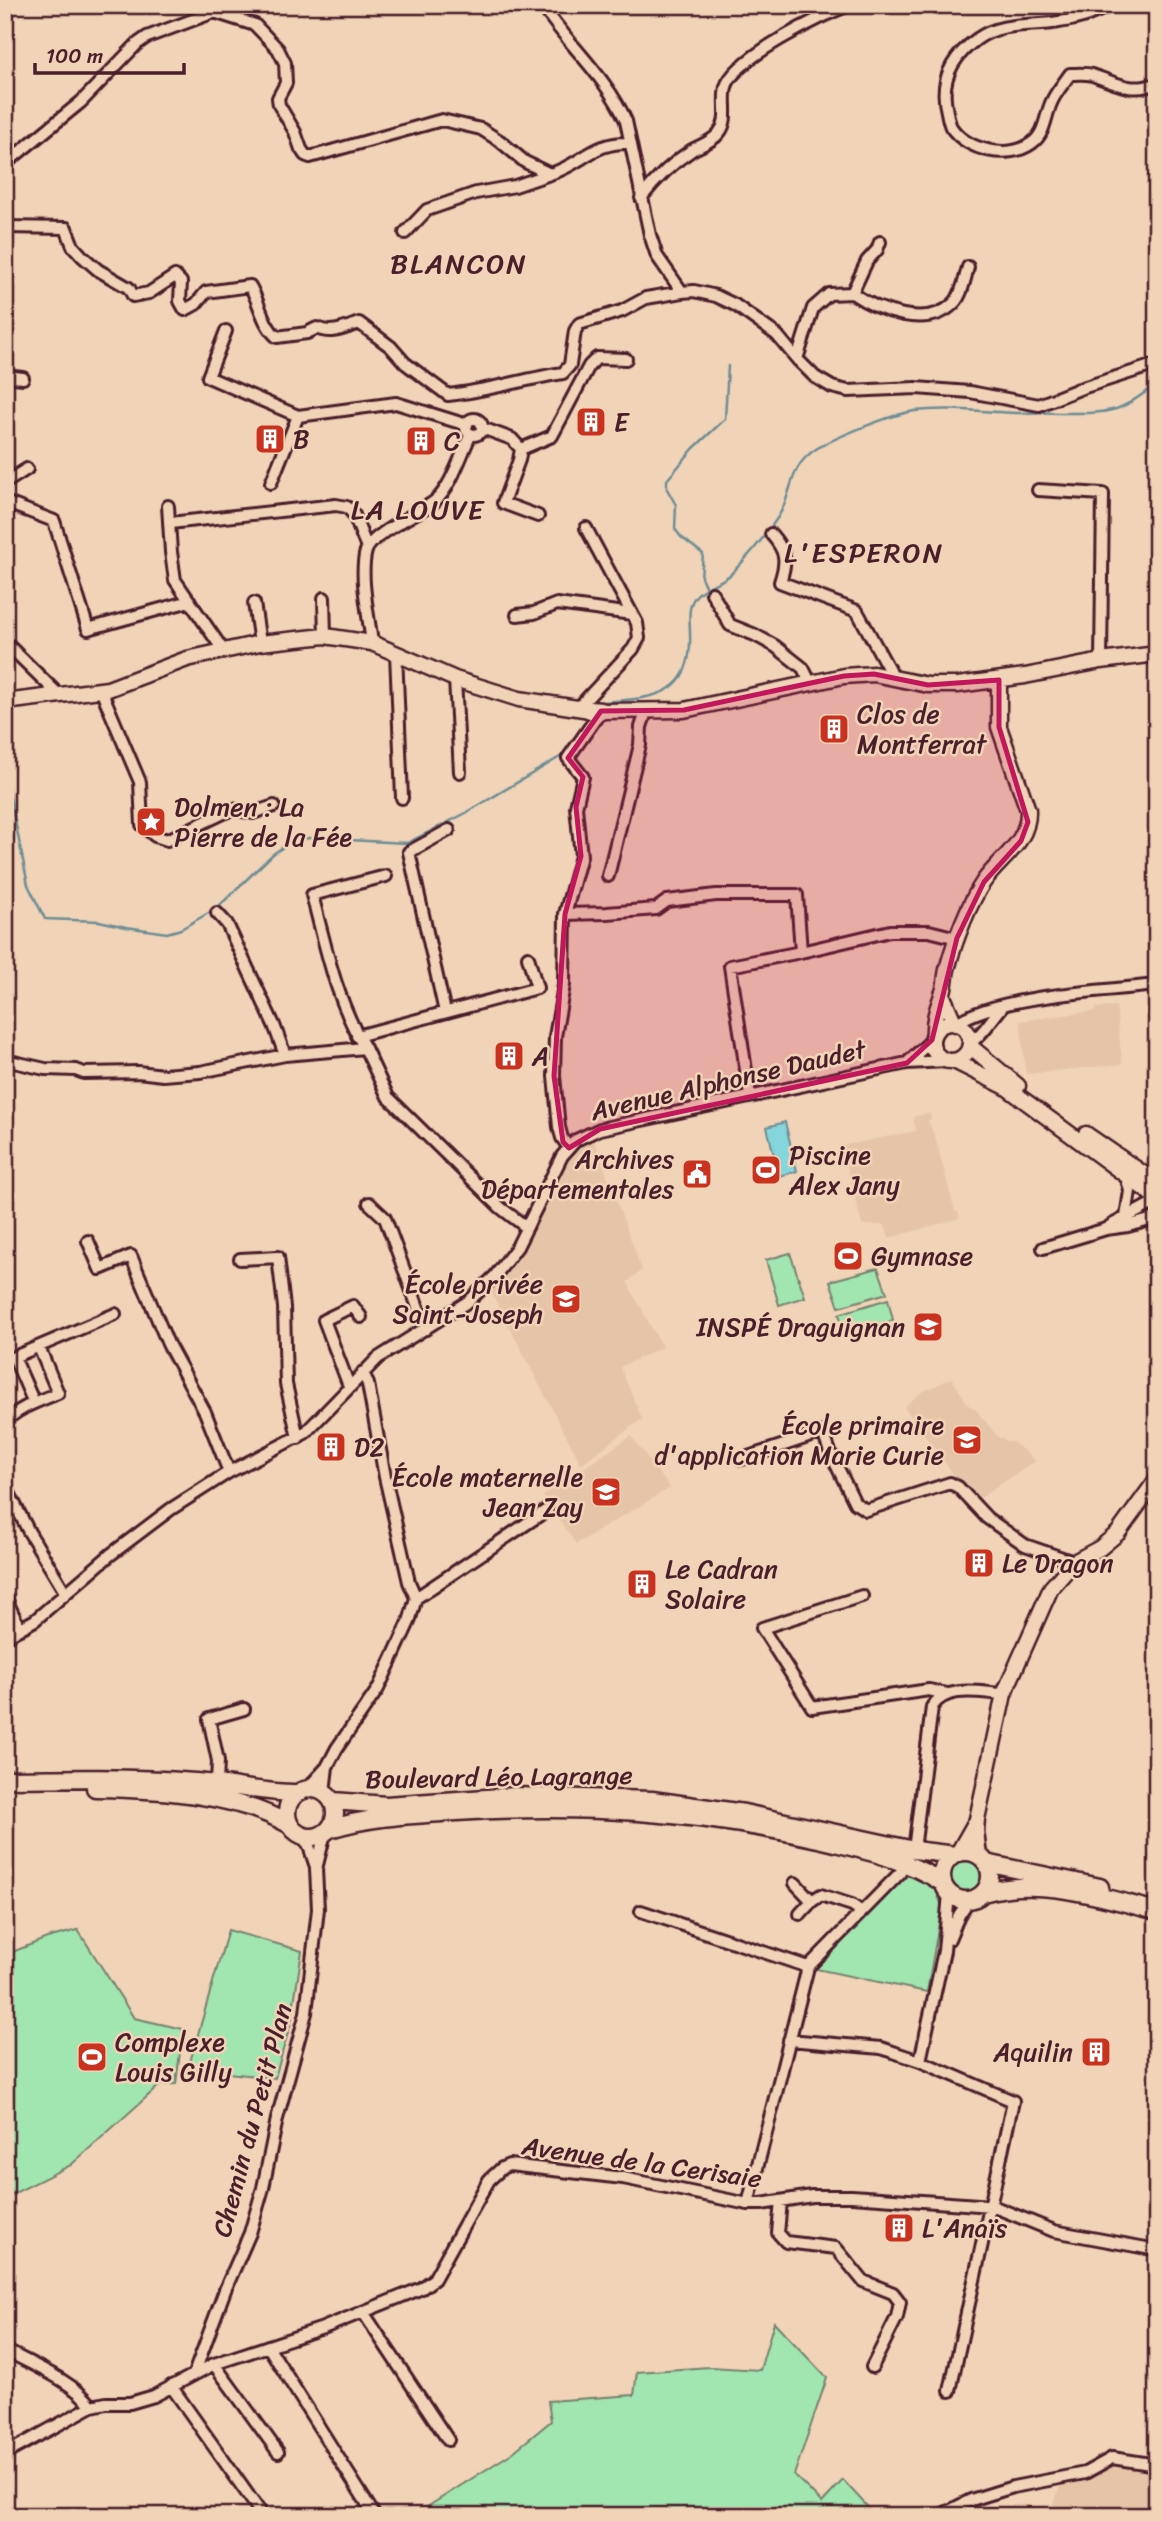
<svg xmlns="http://www.w3.org/2000/svg" width="1162" height="2521" font-family="Sriracha,sans-serif">
<rect width="100%" height="100%" fill="#f1d3b7"/>
<filter id="ink" filterUnits="userSpaceOnUse"><feTurbulence type="fractalNoise" baseFrequency=".0143" numOctaves="2"/><feDisplacementMap in="SourceGraphic" scale="14" xChannelSelector="R" yChannelSelector="G"/><feConvolveMatrix kernelMatrix="1 2 1 2 8 2 1 2 1" color-interpolation-filters="sRGB"/></filter>
<g filter="url(#ink)">
<!-- built -->
<path fill="#e6c4a7" d="M1116 1006 1122 1064 1026 1074 1020 1021 1096 1011V1008Z
M930 1113 931 1119 928 1121 935 1137 955 1212H958L960 1218 889 1238 885 1225H862L842 1146 916 1131 913 1117Z
M594 1140 642 1270 627 1282 662 1347 620 1367 642 1419 581 1464 491 1292 517 1262 526 1247 544 1204 555 1193 568 1160 580 1147Z
M952 1378 968 1405 974 1408 999 1438H1003L1007 1442H1013L1036 1461 974 1502 904 1407 920 1393Z
M631 1436 670 1488 576 1544 543 1496Z
M1112 2460 1157 2467V2516H1050L1062 2479Z"/>
<!-- green -->
<path fill="#a1e5b1" stroke="#76826e" stroke-width="2" d="M790 1253 805 1297 779 1305 766 1260Z
M878 1268 887 1293 839 1307 830 1281Z
M888 1299 893 1320 853 1335 850 1325 843 1327 839 1314Z
M949 1876a16 16 0 1 1 32 0a16 16 0 1 1-32 0Z
M907 1874 927 1881 936 1891 942 1906 927 1992 816 1969Z
M78 1930 134 2018 183 2029 176 2084 160 2085 71 2165 5 2198V1955L47 1938Z
M228 1930 302 1951 291 2022 275 2078 188 2069Z
M774 2322 827 2378 794 2475 822 2503 843 2480 876 2516H413L512 2453 551 2421 548 2401 634 2395 637 2372 710 2367 760 2370Z"/>
<!-- water -->
<path fill="#85d6dc" stroke="#6d8d95" stroke-width="2" d="M785 1122 797 1171 779 1176 767 1127Z"/>
<g fill="none" stroke-linecap="round" stroke-linejoin="round">
<!-- stream -->
<path stroke="#6d8d95" stroke-width="2.5" d="M706 588 701 577 703 554 681 537 675 529 676 505 667 489V480L693 449 725 419 728 366
M599 706 602 702C654 698 693 697 690 633 690 620 687 608 695 597 704 585 721 584 731 574 746 559 766 535 778 517 794 492 787 468 816 449 836 437 892 414 915 411 949 407 982 412 1016 413 1030 413 1044 412 1058 413 1077 413 1099 414 1116 409 1131 404 1145 393 1157 383
M5 771 28 885 45 919 99 921 126 927 167 933 181 929 217 908 273 854 292 841 308 838 407 843 466 813 565 754"/>
<!-- minor casing -->
<g stroke="#4a1f2b" stroke-width="16">
<path id="minor" d="M205 5 214 12 255 25 278 49 285 63 286 83 278 98 279 105 295 132 301 149 305 155 310 157 442 120 481 129 500 141 525 162 550 174C581 165 594 141 629 143
M542 5C568 45 606 76 626 121L650 235 657 256 682 292 694 291 716 296 735 305 777 335 797 359 815 377 832 387 848 391 916 388 970 392 1039 405 1079 389 1157 364
M1110 5C1095 14 1076 20 1059 22 1031 27 1002 21 977 39 952 57 939 81 947 112 948 117 949 123 951 127 967 151 1009 160 1032 143 1046 133 1045 115 1052 101 1056 92 1064 83 1070 74 1077 74 1086 73 1092 75 1116 83 1132 94 1157 83
M5 164 81 102 137 44 147 37 225 8 247 5
M641 198C655 180 672 163 692 150 701 145 712 142 719 133 730 120 722 102 726 87 733 59 823 14 850 5
M5 227 66 228 73 246 82 256 98 270 129 288 133 296 149 293 175 276 181 282 180 301 185 310 196 304 206 292 250 286C260 303 262 324 277 337L307 333 317 328C331 335 345 328 359 323L391 347 405 363 448 395C488 391 524 379 563 373L570 365 575 331 579 324 622 311 646 298 682 292
M405 233 427 210 476 193 515 186 550 174
M852 293C878 311 928 330 954 303 962 295 965 278 968 267
M226 331 208 377 298 416
M797 359 813 308 829 294 852 293 867 261 877 250 880 242
M5 376 23 378
M466 427a8 8 0 1 1 16 0a8 8 0 1 1-16 0Z
M482 428 512 439 521 449 519 460 503 503 538 516
M521 449 552 436 589 366 597 358 626 359
M5 483 27 469
M271 483 298 416 396 403 467 425
M1038 490 1103 494 1101 661
M5 502 54 521 88 629 190 601
M168 506 171 552 175 580 223 650
M170 523 336 505 347 507 354 515 367 548
M771 534C787 552 787 561 780 582L857 611 893 677
M712 593 730 625 755 635 775 646 803 668 810 682
M324 598 325 636
M254 603 260 643
M517 615 534 613 557 604 632 614
M5 642 60 696
M372 643C369 617 359 576 366 551 371 534 420 513 435 501 451 488 462 452 471 434
M396 653 402 798
M455 679 460 772
M101 690 140 782 142 825 155 836 167 840 232 809 253 813 274 806
M578 708 633 649 639 638 637 623 586 528
M608 876 640 745 641 727 646 712
M217 913 227 924 274 1025 285 1055 365 1048 388 1097 501 1208 526 1227
M565 914 607 913 656 909 667 901 716 895H797L801 952
M445 1012 409 852 449 830
M955 1024C997 995 1104 991 1157 985
M357 1036 537 988 528 957
M970 1043C983 1035 992 1018 1003 1006
M365 1048C336 1001 326 947 312 895L386 876
M5 1060 45 1069 76 1070 84 1073 138 1072 163 1075 200 1072 285 1055
M907 1063 932 1040
M750 1096 730 966 801 952 890 931H929L957 938
M569 1148 562 1138 559 1127 554 1076 555 1037 564 985 565 914 581 856 576 807 583 777 568 758 601 711
M1126 1175 1130 1191 1126 1217
M369 1203 385 1218 426 1329
M1110 1226 1157 1201
M88 1241 100 1269 131 1256 168 1344 205 1412 229 1472
M1043 1248 1106 1229 1128 1226 1157 1218
M240 1259 278 1257 284 1307 286 1384 298 1438
M349 1386 324 1320 353 1306 361 1317
M34 1403 14 1357 115 1314
M5 1422C19 1407 40 1401 58 1393L39 1347
M742 1459 823 1432 830 1452 855 1503 866 1510 950 1483 958 1487 987 1518 1025 1545 1074 1562
M5 1485 29 1532 65 1592
M862 1596 762 1628 812 1707 929 1690 947 1694
M5 1597 20 1629
M416 1598 547 1510
M5 1637 35 1620 110 1555 171 1509 229 1472 305 1433 378 1358 469 1301 495 1276 517 1247 562 1156 576 1140 600 1129 907 1063 947 1061
M217 1783 218 1761 209 1719 244 1709
M307 1789 327 1767 337 1748 378 1689 409 1622 416 1598 409 1582 385 1477 368 1384 363 1372
M324 1792 327 1767
M302 1836 309 1846 316 1867
M914 1850 932 1707C946 1684 982 1693 1004 1694
M795 1883 812 1901 821 1895 852 1905 862 1912
M641 1911 808 1967
M800 1914 812 1901
M949 1939 959 1915 969 1900
M789 2040 881 2048 920 2061 1013 2101 950 2391
M920 2061 944 1951 949 1893
M781 2201 778 2233 786 2242 836 2248 863 2281 893 2293 900 2302 897 2317 872 2367
M748 2204 808 1967 900 1873
M363 2312 448 2440
M268 2346 375 2516
M5 2350C35 2366 71 2380 92 2406
M214 2364 278 2452
M194 2374 225 2290 250 2233 263 2188 277 2119 306 2013 318 1909 316 1869 325 1833
M171 2386 263 2516
M5 2454 92 2406 106 2403H130L154 2396 214 2364 323 2328 422 2288 434 2279 489 2180 502 2168 509 2165 623 2178 748 2204H761L812 2196H852L992 2206 1054 2231 1157 2250
M939 2516 971 2500 1013 2487 1085 2473 1112 2458 1157 2465"/>
</g>
<!-- tertiary casing -->
<g stroke="#4a1f2b" stroke-width="19">
<path id="tertiary" d="M5 702 108 689 187 659 260 643 325 636 372 643 455 679 519 699 590 710
M601 711 684 710 844 676 874 674 928 685H958L1025 676 1101 661 1157 654
M942 994 955 1024
M932 1042a19 19 0 1 1 38 0a19 19 0 1 1-38 0Z
M934 1034C933 1018 938 1007 943 992 946 984 945 974 948 966 955 940 969 903 984 881 1001 857 1029 843 1028 810L999 727V680
M970 1046 1018 1086
M954 1061 1006 1087 1157 1198
M1086 1134 1157 1183
M958 1853 975 1823
M979 1856 976 1831 977 1819 1004 1694 1051 1588 1074 1562 1100 1548 1118 1533 1157 1479"/>
</g>
<!-- secondary casing -->
<g stroke="#4a1f2b" stroke-width="21">
<path id="secondary" d="M590 710 601 711
M5 1779C69 1778 131 1777 195 1782 229 1784 263 1793 297 1793
M95 1788C157 1789 235 1793 290 1825
M287 1813a24 24 0 1 1 48 0a24 24 0 1 1-48 0Z
M333 1801 386 1805 515 1796 652 1800 744 1813 914 1850 955 1855
M330 1829C371 1816 413 1815 456 1812 583 1804 694 1811 818 1839 861 1849 906 1859 943 1883
M942 1876a24 24 0 1 1 48 0a24 24 0 1 1-48 0Z
M986 1863 1100 1887
M983 1893C1040 1876 1100 1897 1157 1911"/>
</g>
<!-- minor -->
<use href="#minor" stroke="#f1d3b7" stroke-width="10"/>
<!-- tertiary -->
<use href="#tertiary" stroke="#f1d3b7" stroke-width="14"/>
<!-- secondary -->
<use href="#secondary" stroke="#f1d3b7" stroke-width="16"/>
</g>
</g>
<!-- marked area -->
<path fill="#c2185b" fill-opacity="0.2" stroke="#c2185b" stroke-width="5" stroke-linejoin="round" d="M874 674 928 685 999 680V727L1028 822 1021 841 984 882 957 938 932 1040 907 1063 600 1129 569 1148 563 1142 554 1076 565 914 581 856 576 807 583 777 568 758 601 711 684 710 844 676Z"/>
<!-- icons -->
<defs>
<g id="building-square" transform="scale(1.575)"><rect x="-9" y="-9" width="18" height="18" rx="4" fill="#c8321e" stroke="#f1d3b7"/><path d="M-4-6H4V6H1V3H-1V6H-4ZM-2.5-4.3h1.7v1.8h-1.7ZM.8-4.3h1.7v1.8H.8ZM-2.5-1h1.7V.8h-1.7ZM.8-1h1.7V.8H.8Z" fill="#fff"/></g>
<g id="sight-square" transform="scale(1.575)"><rect x="-9" y="-9" width="18" height="18" rx="4" fill="#c8321e" stroke="#f1d3b7"/><path d="M0-6L1.8-2.2L6-1.7L2.9 1.2L3.7 5.4L0 3.3L-3.7 5.4L-2.9 1.2L-6-1.7L-1.8-2.2Z" fill="#fff"/></g>
<g id="stadium-square" transform="scale(1.575)"><rect x="-9" y="-9" width="18" height="18" rx="4" fill="#c8321e" stroke="#f1d3b7"/><path d="M0-5a6.5 5 0 1 0 0 10a6.5 5 0 1 0 0-10ZM-3.5-1.8h7v3.6h-7Z" fill="#fff"/></g>
<g id="civic-square" transform="scale(1.575)"><rect x="-9" y="-9" width="18" height="18" rx="4" fill="#c8321e" stroke="#f1d3b7"/><path d="M-.6-6.5H3V-4.5H.6V-3L4-1V1h2V6H-6V1h2V-1L-.6-3ZM-1.2 2.5V6h2.4V2.5Z" fill="#fff"/></g>
<g id="school-square" transform="scale(1.575)"><rect x="-9" y="-9" width="18" height="18" rx="4" fill="#c8321e" stroke="#f1d3b7"/><path d="M0-5L7-2L0 1L-7-2ZM-4 1L0 2.5L4 1V4Q0 6-4 4Z" fill="#fff"/></g>
<g id="university-square" transform="scale(1.575)"><rect x="-9" y="-9" width="18" height="18" rx="4" fill="#c8321e" stroke="#f1d3b7"/><path d="M0-5L7-2L0 1L-7-2ZM-4 1L0 2.5L4 1V4Q0 6-4 4Z" fill="#fff"/></g>
</defs>
<g fill-rule="evenodd">
<use href="#building-square" x="591" y="422"/>
<use href="#building-square" x="270" y="439"/>
<use href="#building-square" x="421" y="441"/>
<use href="#building-square" x="834" y="729"/>
<use href="#sight-square" x="151" y="822"/>
<use href="#building-square" x="509" y="1056"/>
<use href="#stadium-square" x="766" y="1170"/>
<use href="#civic-square" x="697" y="1174"/>
<use href="#stadium-square" x="848" y="1256"/>
<use href="#school-square" x="566" y="1299"/>
<use href="#university-square" x="928" y="1327"/>
<use href="#school-square" x="967" y="1440"/>
<use href="#building-square" x="331" y="1447"/>
<use href="#school-square" x="606" y="1492"/>
<use href="#building-square" x="979" y="1563"/>
<use href="#building-square" x="642" y="1584"/>
<use href="#building-square" x="1096" y="2052"/>
<use href="#stadium-square" x="92" y="2057"/>
<use href="#building-square" x="899" y="2228"/>
</g>
<g text-anchor="middle" dominant-baseline="central" stroke-width="5" stroke-linejoin="round" paint-order="stroke">
<!-- poi labels -->
<g font-size="26" fill="#4a1f2b" stroke="#f1d3b7" text-anchor="start">
<text x="614" y="422">E</text>
<text x="293" y="439">B</text>
<text x="444" y="441">C</text>
<text x="857" y="714">Clos de<tspan x="857" dy="30">Montferrat</tspan></text>
<text x="174" y="807">Dolmen : La<tspan x="174" dy="30">Pierre de la Fée</tspan></text>
<text x="532" y="1056">A</text>
<text x="789" y="1155">Piscine<tspan x="789" dy="30">Alex Jany</tspan></text>
<text x="674" y="1159" text-anchor="end">Archives<tspan x="674" dy="30">Départementales</tspan></text>
<text x="871" y="1256">Gymnase</text>
<text x="543" y="1284" text-anchor="end">École privée<tspan x="543" dy="30">Saint-Joseph</tspan></text>
<text x="905" y="1327" text-anchor="end">INSPÉ Draguignan</text>
<text x="944" y="1425" text-anchor="end">École primaire<tspan x="944" dy="30">d'application Marie Curie</tspan></text>
<text x="354" y="1447">D2</text>
<text x="583" y="1477" text-anchor="end">École maternelle<tspan x="583" dy="30">Jean Zay</tspan></text>
<text x="1002" y="1563">Le Dragon</text>
<text x="665" y="1569">Le Cadran<tspan x="665" dy="30">Solaire</tspan></text>
<text x="115" y="2042">Complexe<tspan x="115" dy="30">Louis Gilly</tspan></text>
<text x="1073" y="2052" text-anchor="end">Aquilin</text>
<text x="922" y="2228">L'Anaïs</text>
</g>
<!-- street labels -->
<g font-size="26" fill="#4a1f2b" stroke="#f1d3b7">
<text transform="translate(728 1080) rotate(-13)">Avenue Alphonse Daudet</text>
<text transform="translate(499 1777) rotate(-1)">Boulevard Léo Lagrange</text>
<text transform="translate(252 2120) rotate(-75)">Chemin du Petit Plan</text>
<text transform="translate(642 2162) rotate(8)">Avenue de la Cerisaie</text>
</g>
<!-- neighbourhood labels -->
<g font-size="28" letter-spacing="2" fill="#4a1f2b" stroke="#f1d3b7">
<text x="459" y="263">BLANCON</text>
<text x="418" y="509">LA LOUVE</text>
<text x="864" y="552">L'ESPERON</text>
</g>
</g>
<!-- margin -->
<rect width="1162" height="2521" fill="none" stroke="#f1d3b7" stroke-width="28"/>
<rect x="14" y="14" width="1134" height="2493" fill="none" stroke="#4a1f2b" stroke-width="2.5" filter="url(#ink)"/>
<!-- scale -->
<path d="M35 63v10h149v-10" fill="none" stroke="#4a1f2b" stroke-width="3.5"/>
<text x="46" y="63" font-size="21" fill="#4a1f2b" stroke="#f1d3b7" stroke-width="5" paint-order="stroke">100 m</text>
</svg>
